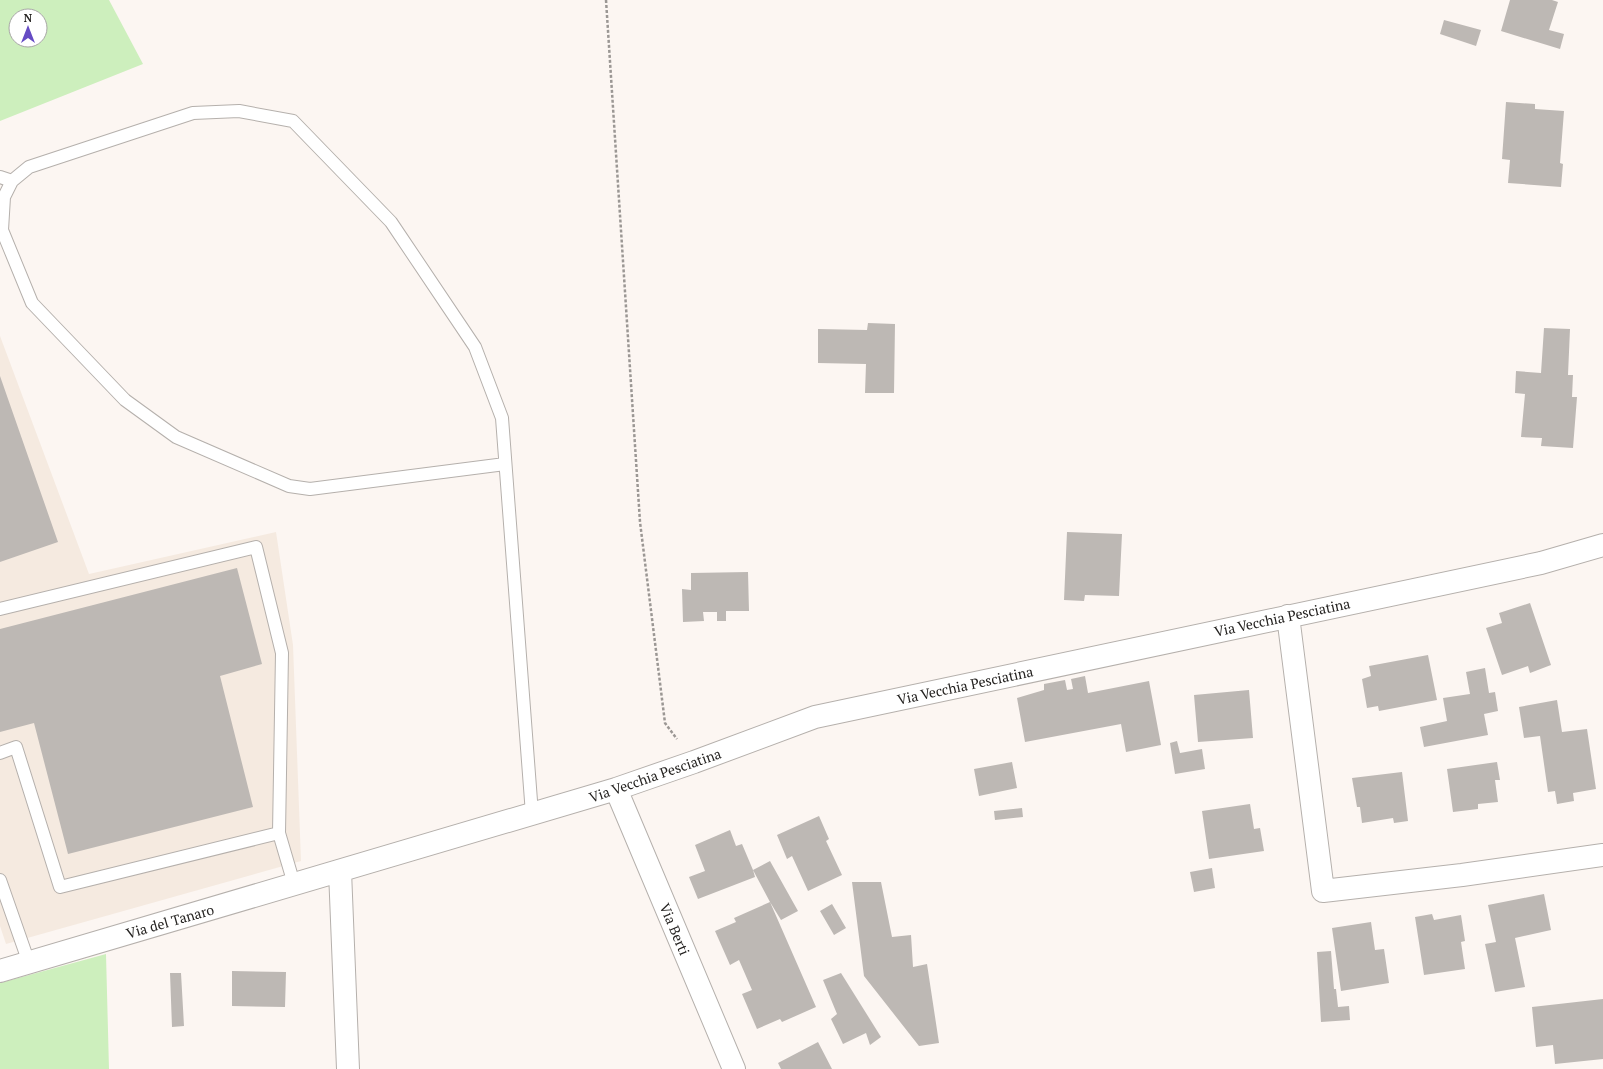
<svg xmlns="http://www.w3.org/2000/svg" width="1603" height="1069" font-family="'PT Serif',serif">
<rect width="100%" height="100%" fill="#fcf6f2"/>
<!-- built -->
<path fill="#f5eae0" d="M0 336 89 574 276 532 293 645 301 861 6 944 0 926Z"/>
<!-- green -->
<path fill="#cdefbd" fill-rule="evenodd" d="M0 0H109L143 64 0 121ZM16 16H40V40H16Z
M106 954 109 1069H0V983Z"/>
<!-- building -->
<path fill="#bdb8b4" d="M1510 0H1552L1558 2 1549 30 1564 34 1560 49 1501 31Z
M1444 20 1481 30 1476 46 1440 34Z
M1506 102 1535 104V109L1564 111 1560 163 1563 164 1561 187 1508 183 1510 160 1502 159Z
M868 323 895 324 894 393H865L866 364 818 363V329L867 330Z
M1544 328 1570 329 1568 375H1573L1572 397H1577L1573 448 1541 446 1542 438 1521 437 1525 394 1515 393 1516 371 1541 373Z
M0 376 58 542 0 562Z
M1067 532 1122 534 1119 596 1085 595 1084 601 1064 600Z
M237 568 262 664 220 676 253 807 68 854 34 723 0 732V629Z
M748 572 749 611H726V621H717V612H703L704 621 683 622 682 589 691 590V573Z
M1530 603 1551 665 1530 673 1528 666 1502 675 1486 628 1502 623 1499 613Z
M1428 655 1437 700 1379 711 1378 706 1367 708 1362 679 1371 676 1369 666Z
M1485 668 1489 693 1495 692 1498 711 1484 714 1488 735 1424 747 1420 727 1447 721 1443 698 1470 694 1466 672Z
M1085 676 1088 693 1149 681 1161 745 1126 752 1121 724 1025 742 1017 698 1044 690V684L1065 680 1067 690 1073 689 1071 679Z
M1249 690 1253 738 1198 742 1194 695Z
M1557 700 1562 732 1587 729 1596 789 1573 793 1574 801 1557 804 1555 791 1548 792 1540 736 1524 738 1519 707Z
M1177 741 1180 753 1202 749 1205 769 1175 774 1170 743Z
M1012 762 1017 788 979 796 974 769Z
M1497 762 1500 780H1495L1498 802 1478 804V809L1453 812 1447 769Z
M1402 772 1408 821 1394 823 1393 818 1362 823 1360 807H1357L1352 778Z
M1250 804 1254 829 1260 828 1264 851 1209 859 1202 811Z
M1022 808 1023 817 995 820 994 811Z
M819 816 829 839 826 841 842 875 808 891 792 856 787 859 777 835Z
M730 830 736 846 742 844 753 870 770 861 798 911 781 920 770 902 816 1007 782 1022 780 1019 757 1029 742 994 752 990 739 960 730 965 715 931 736 922 734 918 770 902 753 870 755 877 698 899 689 877 705 871 695 845Z
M1212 868 1215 888 1194 892 1190 872Z
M852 882H881L892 937 911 935 913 967 927 964 939 1043 919 1046 864 976Z
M1544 894 1551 930 1515 938 1525 987 1495 992 1485 944 1496 942 1488 905Z
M832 904 846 928 834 935 820 911Z
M1432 914 1434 920 1461 915 1465 941 1461 942 1465 969 1424 975 1415 917Z
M1371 922 1375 950 1384 949 1389 983 1341 991 1332 928Z
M1331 951 1334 989H1336L1338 1007 1349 1006 1350 1020 1321 1022 1317 952Z
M232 971 286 972 285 1007 232 1006Z
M170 973H181L184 1026 172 1027Z
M841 973 881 1037 870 1045 866 1033 843 1044 831 1019 837 1014 823 980Z
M1603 999V1059L1555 1064 1553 1045 1536 1047 1532 1007Z
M818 1042 832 1069H781L778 1063Z"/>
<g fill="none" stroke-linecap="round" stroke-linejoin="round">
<!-- service casing -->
<g stroke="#b5b0ac" stroke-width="14">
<path id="service" d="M0 177 12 181
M505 464 310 489 289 486 176 437 125 400 32 303 2 230 4 197 12 181 29 167 193 113 239 111 293 121 391 222 475 347 502 418 532 814
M0 609 256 547 282 653 279 833 294 884
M0 753 16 747 60 887 279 833
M0 880 29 963"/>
</g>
<!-- minor casing -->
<g stroke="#b5b0ac" stroke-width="24">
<path id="minor" d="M1288 616 1323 891 1462 875 1603 855
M616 789 734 1069
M340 871 348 1069
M0 971 616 789 694 762 815 717 1541 563 1603 545"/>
</g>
<!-- path -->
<path stroke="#9b9794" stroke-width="2.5" stroke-dasharray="3 2" stroke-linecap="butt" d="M606 0 640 522 665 723 677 739"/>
<!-- service -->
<use href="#service" stroke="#fff" stroke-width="12"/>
<!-- minor -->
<use href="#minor" stroke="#fff" stroke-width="22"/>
</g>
<g text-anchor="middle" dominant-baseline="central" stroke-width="4" stroke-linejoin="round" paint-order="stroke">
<!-- street labels -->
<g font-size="14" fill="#252321" stroke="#fff">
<text transform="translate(1282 617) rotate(-12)">Via Vecchia Pesciatina</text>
<text transform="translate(965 685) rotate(-12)">Via Vecchia Pesciatina</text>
<text transform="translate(655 775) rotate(-19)">Via Vecchia Pesciatina</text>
<text transform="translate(170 921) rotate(-16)">Via del Tanaro</text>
<text transform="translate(675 929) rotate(67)">Via Berti</text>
</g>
</g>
<!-- north arrow -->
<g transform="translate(28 28)"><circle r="19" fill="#ffffff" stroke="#a8a7a6"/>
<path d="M0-3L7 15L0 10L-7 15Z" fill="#654bc4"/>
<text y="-6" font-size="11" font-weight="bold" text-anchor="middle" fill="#252321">N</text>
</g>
</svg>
